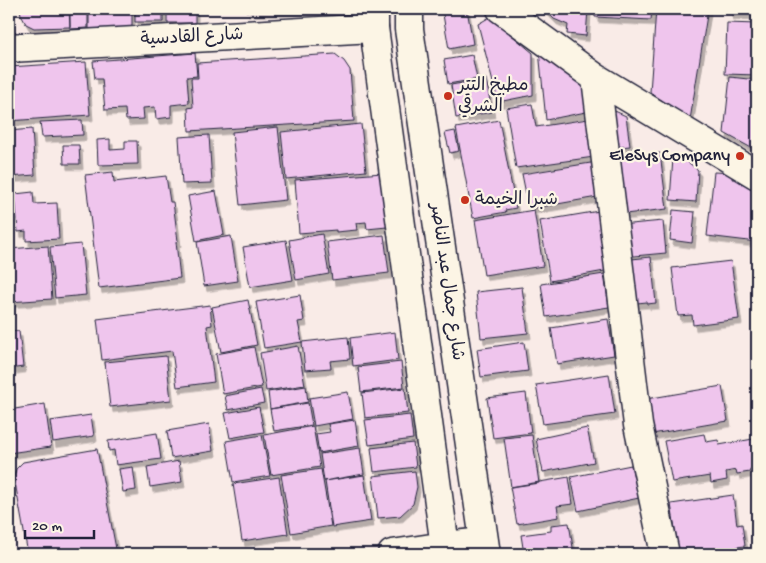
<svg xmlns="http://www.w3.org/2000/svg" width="766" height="563" font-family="'Gochi Hand','Playpen Sans Arabic',sans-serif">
<defs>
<filter id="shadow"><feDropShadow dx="3" dy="5.5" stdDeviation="0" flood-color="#0004"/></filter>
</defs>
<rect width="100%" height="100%" fill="#f9ebe7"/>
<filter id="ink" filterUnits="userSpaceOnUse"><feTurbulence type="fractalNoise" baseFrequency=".02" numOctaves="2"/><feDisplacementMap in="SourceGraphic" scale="10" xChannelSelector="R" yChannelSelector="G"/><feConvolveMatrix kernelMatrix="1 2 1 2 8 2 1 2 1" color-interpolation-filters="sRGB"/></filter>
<g filter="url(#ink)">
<!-- building -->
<path fill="#efc5ed" stroke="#22223b" filter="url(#shadow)" d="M20 9H69L70 27 34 28 26 24 21 15Z
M70 9H88V28L70 29Z
M89 9H132V30L89 29Z
M135 9H163V22H135Z
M167 9H195V23H167Z
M246 9H317L246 11Z
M442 9H467L473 44 449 49Z
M538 9H588L586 36 567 34 568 25 554 19 545 10Z
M595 9H652L651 20 595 17Z
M656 9H708L690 120 650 92Z
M730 9H757V14H730Z
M490 17 533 53V95L498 102 478 24Z
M727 23 757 24V75L725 74Z
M539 51 586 84 591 111 546 120Z
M195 53 197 76 187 77 189 103 171 105V117L156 119 155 107 143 108 144 119 126 120 125 109 105 110 102 79H95L93 61Z
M335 54 344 61 350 70 354 121 189 131 188 108 193 107 191 78H198L197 63Z
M472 55 477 79 448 84 444 60Z
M86 62 90 115 9 121V67Z
M730 77 757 80V151L724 133Z
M486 79 492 112 456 118 451 85Z
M532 104 536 127 588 119 594 157 516 168 506 108Z
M608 108 626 116 630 146 609 148Z
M82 120 83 135 42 137 40 122Z
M499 120 516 208 505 210 506 212 473 218 456 128Z
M361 124 366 171 286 179 281 132Z
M278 127 286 200 240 205 232 132Z
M32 129 35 175 9 177V131Z
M455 131 459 151 450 153 445 133Z
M209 135 212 183 182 184 179 137Z
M110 139V150L125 149V141H137L138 164 98 165 97 140Z
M63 145H79L80 164H64Z
M660 153 667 209 625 214 612 159Z
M680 156 698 170 696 202 670 200 673 158Z
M597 162 603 196 529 209 522 174Z
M113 172 114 182 166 176 170 202H173L178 241 176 242 180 278 99 288 85 175Z
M714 172 733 173 732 179 744 180 743 184 754 185 753 189 757 190V242L707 236Z
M382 173 387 227 367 229 366 222 356 223 357 230 336 232V230L299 233 295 180Z
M216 191 224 235 196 241 188 196Z
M33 192 34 204 57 203 59 239 26 241V231L18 232 15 194Z
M534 210 543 266 484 275 475 220Z
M673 210 695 212 692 243 670 240Z
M599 211 610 270 550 281 540 221Z
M663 221 666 253 623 257 620 225Z
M322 234 329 274 296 280 289 240Z
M384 235 389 273 332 280 327 242Z
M231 236 238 281 204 286 197 242Z
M286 240 293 280 250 287 243 247Z
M81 244 86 295 55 298 50 247Z
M48 246 52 299 9 302V249Z
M651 257 656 303 647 304V302L627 304 622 260Z
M731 261 739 319 693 325 692 315 678 316 672 268Z
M604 274 609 307 546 317 541 284Z
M522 287 528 333 481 338 476 292Z
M300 295 304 321 298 322 302 342 264 348 256 302Z
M248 300 257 345 221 352 212 307Z
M210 305 212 325 207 326 214 382 177 387 172 351 102 360 97 319Z
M608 319 614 355 557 364 551 328Z
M19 331 23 367 9 369V332Z
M395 332 398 360 353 366 350 338Z
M348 337 350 359 330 361 331 368 305 370 302 342Z
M524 342 528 371 481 377 477 349Z
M298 346 305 385 266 391 260 353Z
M254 347 262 387 223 394 216 354Z
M166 356 171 400 110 407 105 362Z
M401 362 404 387 361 392 358 367Z
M609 374 615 414 543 424 536 385Z
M306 386 308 402 270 409 268 392Z
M722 386 728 421 652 434 646 399Z
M405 388 408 413 365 418 362 393Z
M261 389 264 403 228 410 225 396Z
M348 392 353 419 314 426 309 398Z
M526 393 531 433 493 438 487 398Z
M308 403 312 425 274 431 270 409Z
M45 404 51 447 9 453V410Z
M259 407 264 432 230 438 225 413Z
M91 415 94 436 53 442 50 421Z
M410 415 413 439 369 445 365 420Z
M355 420 359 446 319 453 316 434 330 432 328 424Z
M209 424 213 451 171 458 167 431Z
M313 426 320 467 271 475 264 435Z
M587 428 594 462 543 472 536 439Z
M157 433 161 459 116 465 114 450 109 451 108 441Z
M704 434 706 442 718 440 719 445 753 439 755 451 757 450V468L750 470V472L737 474 736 470 726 472 727 480 711 483 710 476 672 482 664 441Z
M262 435 270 476 233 482 226 441Z
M532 435 539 483 511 487 504 438Z
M413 443 416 467 374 472 371 448Z
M360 448 364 474 324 481 320 454Z
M97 449 117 554H28L14 477 16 469 23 462Z
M179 461 182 482 150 487 147 467Z
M631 465 639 498 578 511 571 477Z
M133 467 136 490 123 492 119 469Z
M321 469 331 526 291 533 281 475Z
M415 471 417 487 413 504 400 516 378 518 373 476Z
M364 475 371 521 332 527 325 481Z
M279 477 288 534 242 541 233 484Z
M569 477 573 504 557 506 559 517 517 524 510 487Z
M733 495 737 525 742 524 745 546 737 547 739 554H679L671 504Z
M569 523 574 554H524L521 535 551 531V525Z"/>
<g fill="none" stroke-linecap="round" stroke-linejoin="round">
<!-- street casing -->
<g stroke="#22223b" stroke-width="31">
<path id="street" d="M501 9 596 78 757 175
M9 48 374 28
M596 78 638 425 665 554"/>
</g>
<!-- secondary casing -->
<g stroke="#22223b" stroke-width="31">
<path id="secondary" d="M374 9V28L446 554
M409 9V29L486 554
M392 554 445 546 484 542"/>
</g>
<!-- street -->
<use href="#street" stroke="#fcf5e5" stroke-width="28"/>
<!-- secondary -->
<use href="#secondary" stroke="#fcf5e5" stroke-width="28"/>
</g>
</g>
<!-- markers -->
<g fill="#c8321e" stroke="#fcf5e5" stroke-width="2">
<circle cx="448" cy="96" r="5"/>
<circle cx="740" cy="156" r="5"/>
<circle cx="465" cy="200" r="5"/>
</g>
<g text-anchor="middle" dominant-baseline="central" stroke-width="4.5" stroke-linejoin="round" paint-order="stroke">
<!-- street labels -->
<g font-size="18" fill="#22223b" stroke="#fcf5e5">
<text transform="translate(192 38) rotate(-3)">شارع القادسية</text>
<text transform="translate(446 282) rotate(82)">شارع جمال عبد الناصر</text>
</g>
<!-- poi labels -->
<g font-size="18" fill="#22223b" stroke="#fcf5e5" text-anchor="start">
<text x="458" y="86">مطبخ التتر<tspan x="458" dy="21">الشرقي</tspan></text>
<text x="730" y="156" text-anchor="end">EleSys Company</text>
<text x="475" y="200">شبرا الخيمة</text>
</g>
</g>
<!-- margin -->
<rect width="766" height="563" fill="none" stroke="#fcf5e5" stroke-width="30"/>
<rect x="15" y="15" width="736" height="533" fill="none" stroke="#22223b" stroke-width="2" filter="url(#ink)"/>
<!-- scale -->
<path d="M25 530v8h69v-8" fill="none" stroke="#22223b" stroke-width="2.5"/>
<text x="32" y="530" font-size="15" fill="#22223b" stroke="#fcf5e5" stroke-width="4" paint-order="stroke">20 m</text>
</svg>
